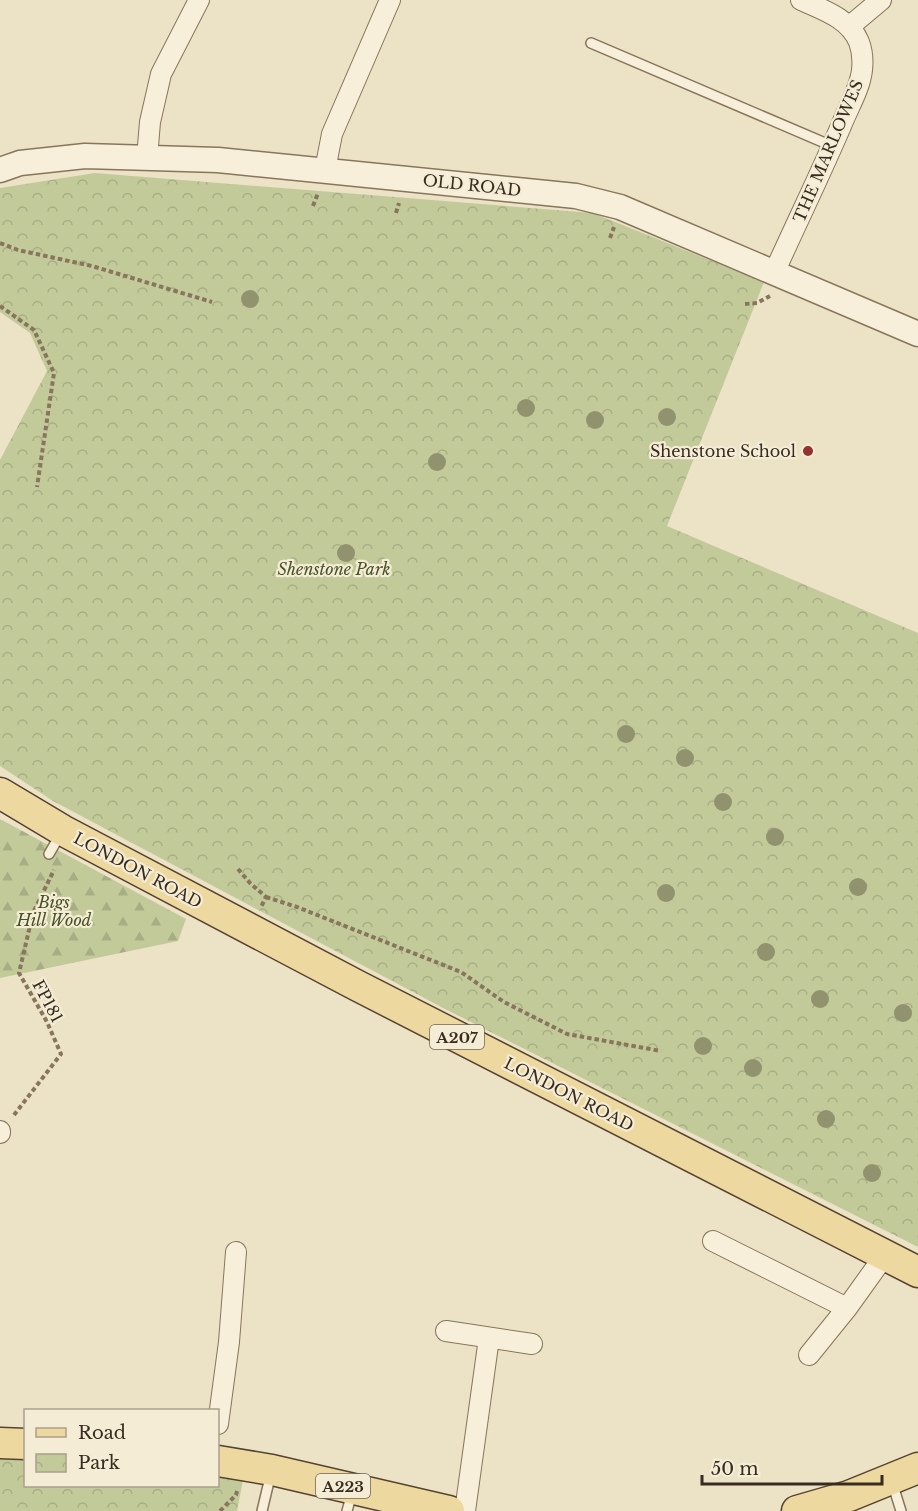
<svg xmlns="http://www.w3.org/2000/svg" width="918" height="1511" font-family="'Libre Baskerville',serif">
<defs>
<pattern id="forest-firs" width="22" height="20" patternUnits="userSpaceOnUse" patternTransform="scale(1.5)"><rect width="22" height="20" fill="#c3ca9a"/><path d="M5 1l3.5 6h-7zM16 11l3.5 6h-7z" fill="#a8ae84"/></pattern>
<pattern id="park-crowns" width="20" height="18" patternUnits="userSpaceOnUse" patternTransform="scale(1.5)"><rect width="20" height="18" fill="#c3ca9a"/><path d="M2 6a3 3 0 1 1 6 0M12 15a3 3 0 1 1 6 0" fill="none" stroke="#a8ae84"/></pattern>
</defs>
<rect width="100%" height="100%" fill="#ece2c6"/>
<!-- forest -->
<path fill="url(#forest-firs)" d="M0 819 186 919 178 941 0 978Z"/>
<!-- park -->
<path fill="url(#park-crowns)" d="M95 173 593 213 764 282 667 526 918 633V1247L445 1009 53 801 0 766V460L47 371 30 333 0 312V188Z
M0 1459H25L26 1486H218V1476L243 1480 237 1511H0Z"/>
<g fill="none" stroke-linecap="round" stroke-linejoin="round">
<!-- service casing -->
<g stroke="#87755c" stroke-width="12">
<path id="service" d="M591 43 832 146
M49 854 60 835
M892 1482 901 1511
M262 1511 271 1473
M347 1511 352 1493"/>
</g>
<!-- minor casing -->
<g stroke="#87755c" stroke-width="22">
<path id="minor" d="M850 26 881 0
M147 158 150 122 161 74 199 0
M325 170 332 134 390 0
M774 273C796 224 820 175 841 126 848 108 860 89 862 70 863 61 862 50 859 42 849 18 823 10 801 0
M0 1131V1133
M713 1241 847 1308
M446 1331 532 1344
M809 1355 847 1308 885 1255
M218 1424 229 1342 236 1252
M465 1511 489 1338"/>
</g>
<!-- tertiary casing -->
<g stroke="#87755c" stroke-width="27">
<path id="tertiary" d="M0 170 20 163 85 156 218 160 576 196 620 207 918 334"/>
</g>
<!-- primary casing -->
<g stroke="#554330" stroke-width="33">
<path id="primary" d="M0 793 62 830 358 986 918 1272
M0 1443 26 1444
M218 1461 272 1470 449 1511
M797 1511 849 1496 918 1468"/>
</g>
<!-- path -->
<path stroke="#87755c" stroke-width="4" stroke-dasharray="4.5 3" stroke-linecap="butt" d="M313 206 318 193
M396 213 399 203
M610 238 614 227
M0 243 18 250 92 266 212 302
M745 304 757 303 770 296
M0 306 34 330 54 373 37 487
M238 869 250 883 266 897 261 907
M266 897 297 907 461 972 504 1002 567 1034 661 1051
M14 1115 61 1054 47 1022 19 973 33 913 54 870
M220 1511 236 1495 237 1491"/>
<!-- service -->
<use href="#service" stroke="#f7efd9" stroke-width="9"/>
<!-- minor -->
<use href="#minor" stroke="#f7efd9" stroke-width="20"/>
<!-- tertiary -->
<use href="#tertiary" stroke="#f7efd9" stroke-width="24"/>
<!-- primary -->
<use href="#primary" stroke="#edd8a0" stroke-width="30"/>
</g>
<!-- trees -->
<g fill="#91936f">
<circle cx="250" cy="299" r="9"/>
<circle cx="526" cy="408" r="9"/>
<circle cx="667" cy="417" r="9"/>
<circle cx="595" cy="420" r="9"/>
<circle cx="437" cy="462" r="9"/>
<circle cx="346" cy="553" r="9"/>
<circle cx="626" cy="734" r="9"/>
<circle cx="685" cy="758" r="9"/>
<circle cx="723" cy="802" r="9"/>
<circle cx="775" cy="837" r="9"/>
<circle cx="858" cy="887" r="9"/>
<circle cx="666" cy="893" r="9"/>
<circle cx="766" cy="952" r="9"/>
<circle cx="820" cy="999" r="9"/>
<circle cx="903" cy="1013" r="9"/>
<circle cx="703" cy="1046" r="9"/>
<circle cx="753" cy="1068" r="9"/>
<circle cx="826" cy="1119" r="9"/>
<circle cx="872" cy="1173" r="9"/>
</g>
<!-- markers -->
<circle fill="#93322f" stroke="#f4ecd5" stroke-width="2" cx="808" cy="451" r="6"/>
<g text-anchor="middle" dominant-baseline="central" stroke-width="4.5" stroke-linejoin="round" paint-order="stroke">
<!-- shield labels -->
<g fill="#f4ecd5" stroke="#706656" stroke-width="1.5">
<rect x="430" y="1025" width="54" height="24" rx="4.5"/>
<rect x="316" y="1474" width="54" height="24" rx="4.5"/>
</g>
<g font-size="15" font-weight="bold" fill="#382c20">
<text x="457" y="1037">A207</text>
<text x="343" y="1486">A223</text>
</g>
<!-- street labels -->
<g font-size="16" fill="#382c20" stroke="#f4ecd5">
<text transform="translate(828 151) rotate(-67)">THE MARLOWES</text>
<text transform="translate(472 185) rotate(6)">OLD ROAD</text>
<text transform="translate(138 870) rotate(28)">LONDON ROAD</text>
<text transform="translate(48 1001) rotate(62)">FP181</text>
<text transform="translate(569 1094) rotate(27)">LONDON ROAD</text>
</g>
<!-- poi labels -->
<g font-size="16" fill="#382c20" stroke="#f4ecd5" text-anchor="end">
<text x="796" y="451">Shenstone School</text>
</g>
<!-- park labels -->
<g font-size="16" font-style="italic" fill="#465327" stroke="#f4ecd5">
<text x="334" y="569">Shenstone Park</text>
<text x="54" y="902">Bigs<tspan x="54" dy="18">Hill Wood</tspan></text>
</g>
</g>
<!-- legend -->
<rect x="24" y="1409" width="195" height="78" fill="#f4ecd5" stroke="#a99f8d" stroke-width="1.5"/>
<rect x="36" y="1428" width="30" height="9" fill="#edd8a0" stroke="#a99f8d" stroke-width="1.5"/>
<text x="78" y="1439" font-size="18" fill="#382c20">Road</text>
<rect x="36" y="1454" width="30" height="18" fill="url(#park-crowns)" stroke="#a99f8d" stroke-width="1.5"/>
<text x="78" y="1469" font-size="18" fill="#382c20">Park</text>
<!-- scale -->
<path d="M702 1475v9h180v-9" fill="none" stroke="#382c20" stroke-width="3"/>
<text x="711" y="1475" font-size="18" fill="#382c20" stroke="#f4ecd5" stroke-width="4.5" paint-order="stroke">50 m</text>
</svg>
